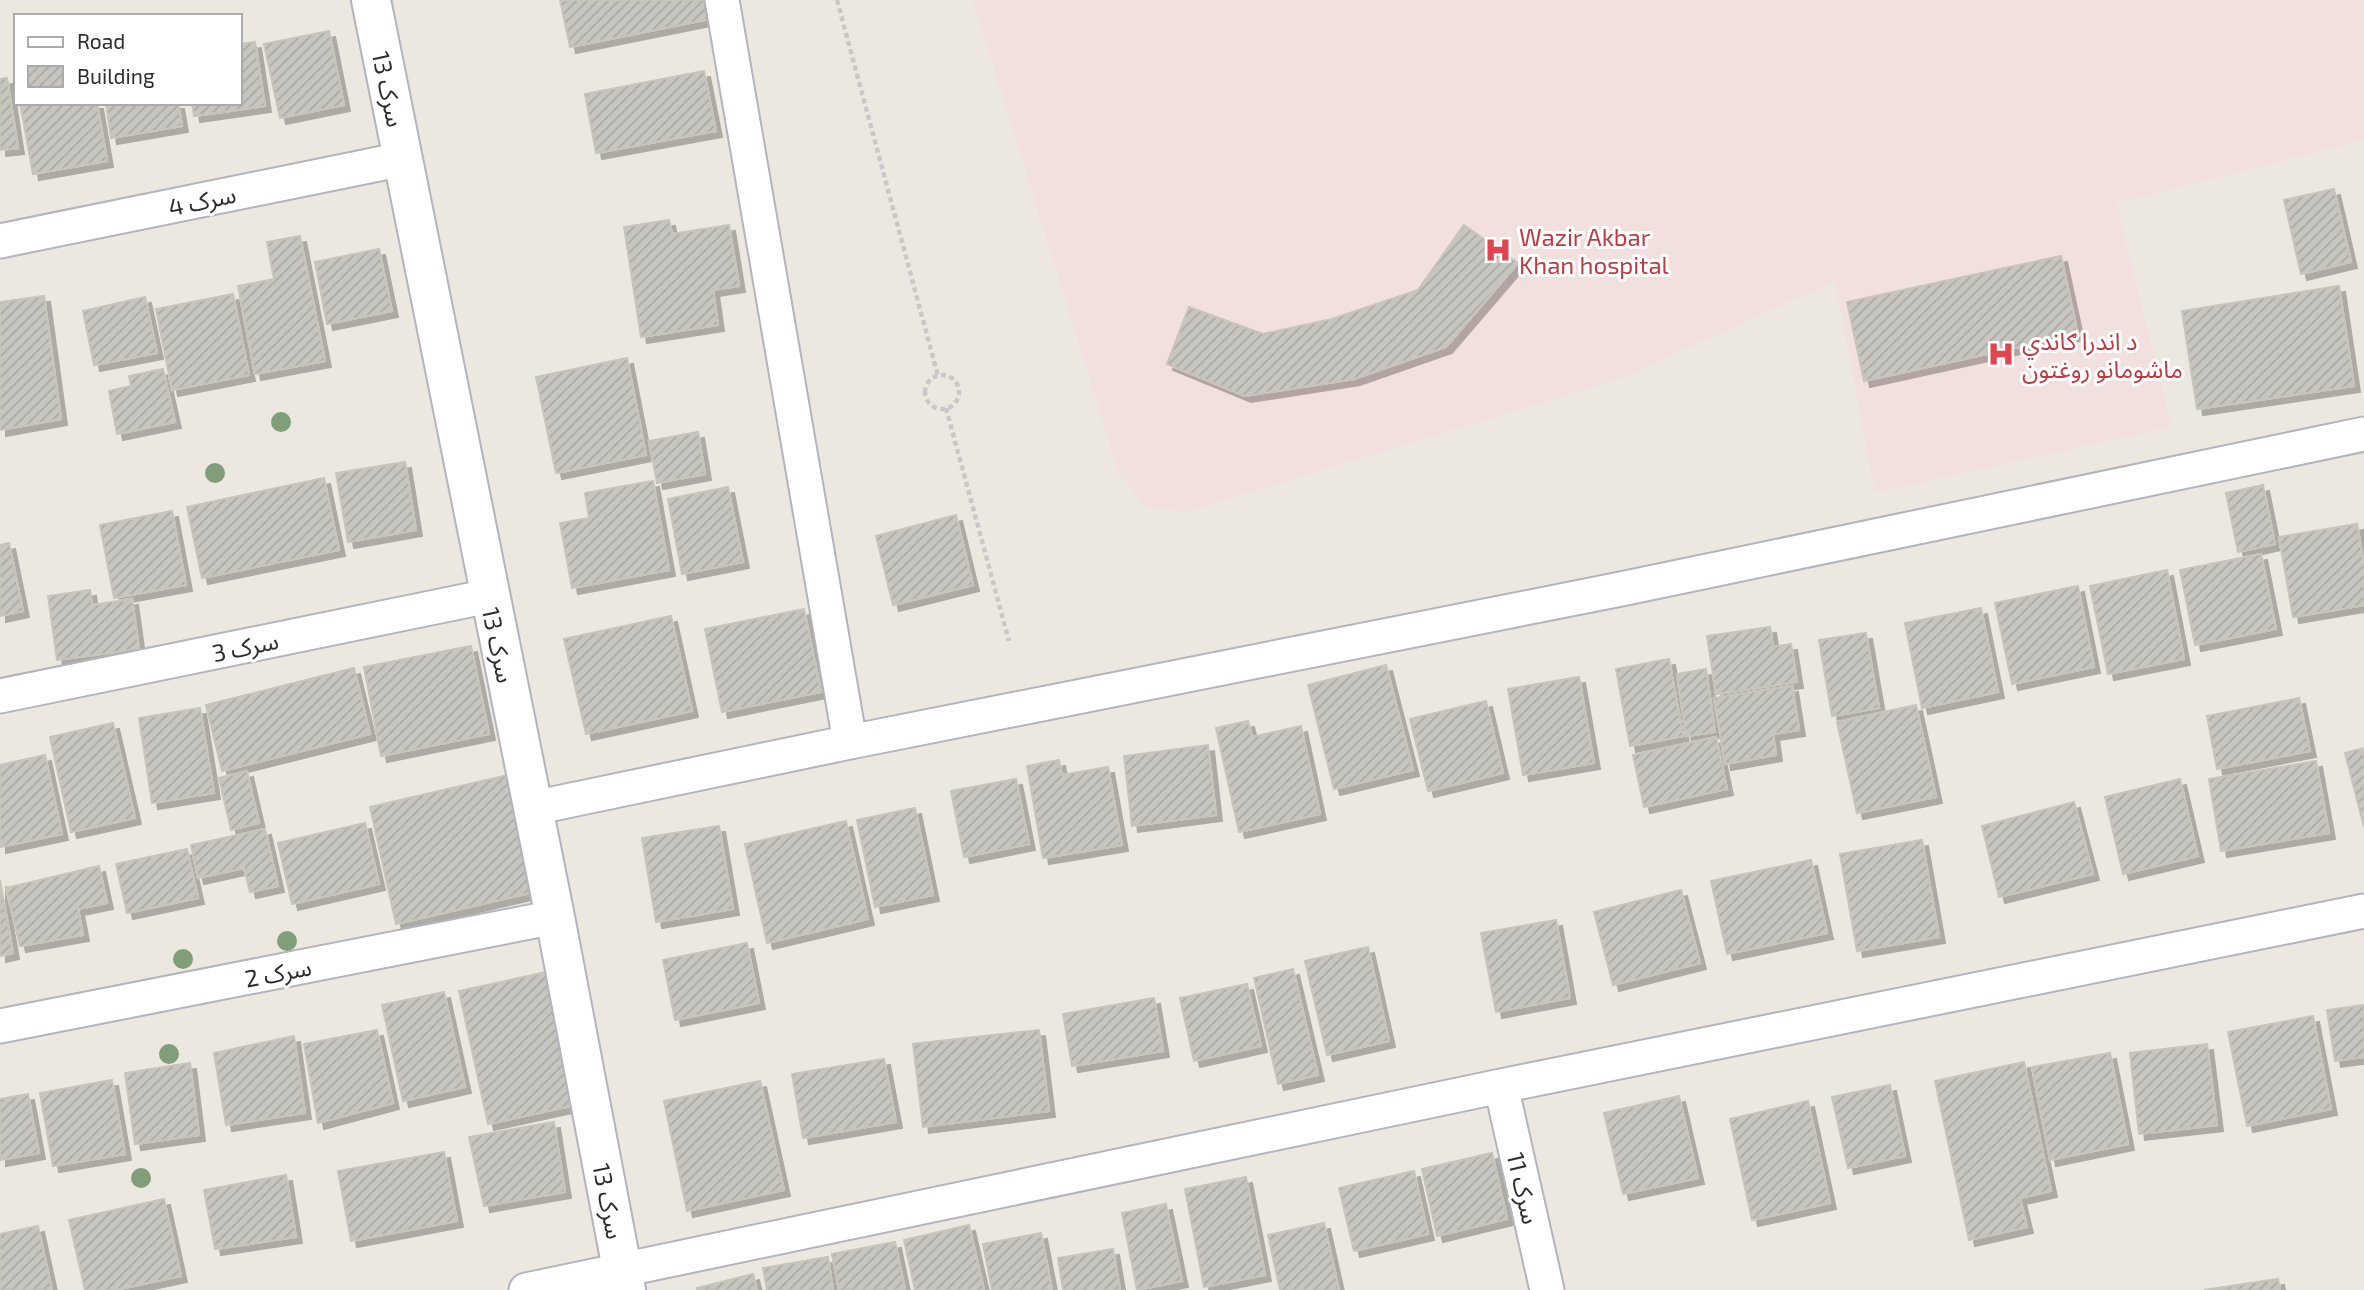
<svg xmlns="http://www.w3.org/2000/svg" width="2364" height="1290" font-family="'Exo 2','Noto Sans Arabic',sans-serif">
<defs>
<pattern id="building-hatch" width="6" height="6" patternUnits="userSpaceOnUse" patternTransform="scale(1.75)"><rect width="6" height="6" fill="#c7c5bf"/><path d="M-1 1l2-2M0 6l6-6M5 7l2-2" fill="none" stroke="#aba9a4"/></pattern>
<filter id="shadow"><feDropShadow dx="6" dy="6" stdDeviation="0" flood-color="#0004"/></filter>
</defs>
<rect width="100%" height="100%" fill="#ece8e0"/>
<!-- medical -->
<path fill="#f1e0de" d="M973 0H2364V140L2117 203 2171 427 1875 493 1835 281 1619 379 1186 512 1146 507 1119 474Z"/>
<!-- building -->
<path fill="url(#building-hatch)" stroke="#c7c4ba" stroke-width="2" filter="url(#shadow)" d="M560 0H706L710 19 570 47Z
M329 31 344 105 280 118 264 44Z
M255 42 265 106 194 116 192 103H240V44Z
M704 71 716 131 596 153 585 94Z
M7 78 18 148 0 150V79Z
M20 103H97L107 161 33 174Z
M106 103H178L182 126 111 138Z
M2334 189 2351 262 2301 274 2284 200Z
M669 220 672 234 729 225 739 286 713 290 718 325 641 337 624 227Z
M1464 225 1518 263 1446 347 1354 379 1245 396 1167 364 1189 307 1263 334 1332 319 1418 290Z
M300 236 325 361 255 374 238 286 274 279 267 242Z
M379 249 392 311 327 324 315 262Z
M2061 256 2078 334 1864 381 1847 302Z
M2339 286 2354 386 2197 409 2182 311Z
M233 294 249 375 172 390 156 309Z
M44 296 61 419 0 430V302Z
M145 297 157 353 94 365 83 311Z
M627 358 646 455 556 473 536 377Z
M163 369 175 422 117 434 109 391 131 386 129 376Z
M698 432 705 474 657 483 649 441Z
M405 462 416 530 348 542 336 473Z
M324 478 339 550 202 578 187 507Z
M653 481 669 570 572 588 560 523 589 518 585 493Z
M2263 485 2275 544 2238 552 2226 493Z
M728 487 743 562 682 574 668 499Z
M172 511 186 585 114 598 100 525Z
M956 515 973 585 893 605 876 536Z
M2357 524 2364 567V605L2293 617 2279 537Z
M9 543 23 611 0 616V545Z
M2261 554 2276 629 2195 645 2180 570Z
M2167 570 2184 659 2108 674 2090 586Z
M2078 586 2094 667 2012 684 1995 603Z
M90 590 92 605 132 599 139 649 57 660 48 596Z
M1981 608 1998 692 1922 708 1905 623Z
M804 609 821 692 722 712 705 629Z
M671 616 692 711 586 734 564 639Z
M1770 627 1773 647 1791 644 1797 682 1716 694 1707 636Z
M1866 633 1879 708 1832 716 1819 640Z
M471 646 489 734 381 756 364 667Z
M1669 659 1683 736 1630 746 1616 669Z
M1386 665 1413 770 1334 789 1308 685Z
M354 668 370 734 222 771 206 705Z
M1706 669 1715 732 1686 736 1677 674Z
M1579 677 1594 763 1523 775 1508 689Z
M1792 686 1799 730 1773 734 1776 755 1725 764 1714 698Z
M2299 698 2310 751 2217 769 2207 716Z
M1486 701 1503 773 1428 791 1410 719Z
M1916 705 1936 797 1857 813 1837 722Z
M200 708 214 793 152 803 139 718Z
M1248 721 1252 737 1301 726 1320 814 1239 832 1216 728Z
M113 723 135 818 71 832 50 737Z
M1716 737 1727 789 1644 807 1633 755Z
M1208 745 1216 815 1132 826 1124 756Z
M2364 748V827L2345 753Z
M45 755 62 834 0 847V765Z
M1059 760 1062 775 1108 767 1122 845 1043 858 1027 766Z
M2316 761 2329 833 2221 851 2209 779Z
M247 771 259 823 231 830 219 778Z
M508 775 534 892 396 924 370 807Z
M1016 779 1029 844 964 857 951 791Z
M2180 779 2198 856 2123 874 2105 797Z
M2074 802 2093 874 1999 897 1982 826Z
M915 808 933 895 875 907 857 820Z
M846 821 868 919 767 943 745 844Z
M365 823 379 884 292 904 278 843Z
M719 826 733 909 656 922 642 838Z
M265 829 278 886 250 892 244 868 198 878 191 845Z
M1922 840 1939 937 1857 951 1840 854Z
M187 849 198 898 127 913 116 864Z
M1811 860 1827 933 1727 954 1711 881Z
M99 866 107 903 78 909 83 935 20 946 6 888Z
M0 880 13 953 0 956Z
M1681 890 1700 963 1613 985 1594 912Z
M1556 920 1570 998 1496 1012 1481 933Z
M747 943 759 1003 675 1020 663 960Z
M1368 947 1389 1041 1327 1055 1305 961Z
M1293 969 1318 1075 1278 1084 1254 978Z
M551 971 580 1104 488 1124 459 991Z
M1247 984 1261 1046 1194 1061 1180 998Z
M444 992 465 1087 403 1101 382 1005Z
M1154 998 1163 1051 1072 1066 1063 1014Z
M2364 1005V1057L2335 1061 2327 1010Z
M2313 1016 2331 1109 2247 1126 2228 1032Z
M377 1030 393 1103 318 1123 304 1044Z
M1039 1030 1049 1111 923 1127 913 1044Z
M294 1036 305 1113 226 1125 214 1053Z
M2207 1044 2217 1125 2139 1134 2130 1053Z
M2110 1053 2128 1144 2050 1160 2032 1067Z
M884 1059 896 1122 803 1138 792 1074Z
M2024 1062 2051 1191 2020 1198 2027 1227 1969 1240 1935 1081Z
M190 1063 199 1135 135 1144 125 1073Z
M112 1080 125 1154 53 1166 40 1093Z
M760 1081 784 1190 687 1211 664 1101Z
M1890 1085 1905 1156 1848 1168 1832 1097Z
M28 1094 39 1153 0 1160V1099Z
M1679 1096 1698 1178 1623 1194 1604 1113Z
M1808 1101 1830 1203 1752 1220 1730 1119Z
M554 1122 565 1192 484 1206 469 1137Z
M444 1152 457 1221 351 1241 338 1171Z
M1492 1153 1507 1219 1437 1236 1422 1169Z
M1414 1171 1428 1234 1354 1251 1339 1188Z
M286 1175 296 1237 215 1249 204 1190Z
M1246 1177 1265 1275 1204 1287 1185 1189Z
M164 1199 181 1276 115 1290H85L69 1220Z
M1166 1204 1182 1281 1137 1290 1122 1213Z
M1324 1223 1339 1290H1280L1268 1235Z
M969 1225 984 1290H915L904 1240Z
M38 1226 52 1290H0V1234Z
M1041 1233 1052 1290H992L983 1244Z
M895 1242 905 1290H839L832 1254Z
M1113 1249 1120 1290H1063L1058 1258Z
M828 1257 833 1290H767L763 1268Z
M753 1274 757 1290H697V1288Z
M2278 1279 2280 1290H2204Z"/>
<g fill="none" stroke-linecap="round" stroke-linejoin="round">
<!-- minor casing -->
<g stroke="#b3b4be" stroke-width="37">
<path id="minor" d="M722 0 850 742
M0 241 403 159
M0 696 489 596
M533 808 850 742 1621 589 2364 434
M0 1026 555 917
M1501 1086 1547 1290
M526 1290 1501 1086 2364 911"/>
</g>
<!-- tertiary casing -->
<g stroke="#b3b4be" stroke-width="42">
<path id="tertiary" d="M371 0 555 917 626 1290"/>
</g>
<!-- path -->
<path stroke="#c8c8c8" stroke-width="4.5" stroke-dasharray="5 3.5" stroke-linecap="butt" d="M837 0 938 376
M925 392a17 17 0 1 1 34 0a17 17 0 1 1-34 0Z
M946 408 1009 641"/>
<!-- minor -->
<use href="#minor" stroke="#fff" stroke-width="33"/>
<!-- tertiary -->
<use href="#tertiary" stroke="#fff" stroke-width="38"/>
</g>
<!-- trees -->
<g fill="#809e79">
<circle cx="281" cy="422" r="10"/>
<circle cx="215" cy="473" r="10"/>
<circle cx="287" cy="941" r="10"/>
<circle cx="183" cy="959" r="10"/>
<circle cx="169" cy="1054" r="10"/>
<circle cx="141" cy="1178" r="10"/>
</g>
<!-- icons -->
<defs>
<g id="hospital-bare" transform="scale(2.1)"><path d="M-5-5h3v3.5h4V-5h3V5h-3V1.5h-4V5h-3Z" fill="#e0444e" stroke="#fff" stroke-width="2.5" paint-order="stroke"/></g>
</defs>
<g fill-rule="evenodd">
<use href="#hospital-bare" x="1498" y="250"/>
<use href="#hospital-bare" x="2001" y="354"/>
</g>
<g text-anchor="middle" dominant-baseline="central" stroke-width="6" stroke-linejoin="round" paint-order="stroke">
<!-- street labels -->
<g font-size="24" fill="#2c2c2c" stroke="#fff">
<text transform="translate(389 89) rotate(78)">سرک 13</text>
<text transform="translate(202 200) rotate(-12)">سرک 4</text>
<text transform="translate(499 645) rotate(78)">سرک 13</text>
<text transform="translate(245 646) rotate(-12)">سرک 3</text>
<text transform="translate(278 972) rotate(-11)">سرک 2</text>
<text transform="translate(1524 1188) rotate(77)">سرک 11</text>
<text transform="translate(609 1201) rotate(79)">سرک 13</text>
</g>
<!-- health labels -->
<g font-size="24" fill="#be3a42" stroke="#fff" text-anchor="start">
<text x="1519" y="236">Wazir Akbar<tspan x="1519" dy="28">Khan hospital</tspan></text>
<text x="2022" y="340">د اندرا ګاندي<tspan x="2022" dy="28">ماشومانو روغتون</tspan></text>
</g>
</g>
<!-- legend -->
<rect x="14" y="14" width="228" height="91" fill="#ffffff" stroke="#ababab" stroke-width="2"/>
<rect x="28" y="37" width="35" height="10" fill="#ffffff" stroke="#ababab" stroke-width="2"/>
<text x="77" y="49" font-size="21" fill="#2c2c2c">Road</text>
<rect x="28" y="66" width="35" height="21" fill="url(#building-hatch)" stroke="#ababab" stroke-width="2"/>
<text x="77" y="84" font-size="21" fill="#2c2c2c">Building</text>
</svg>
